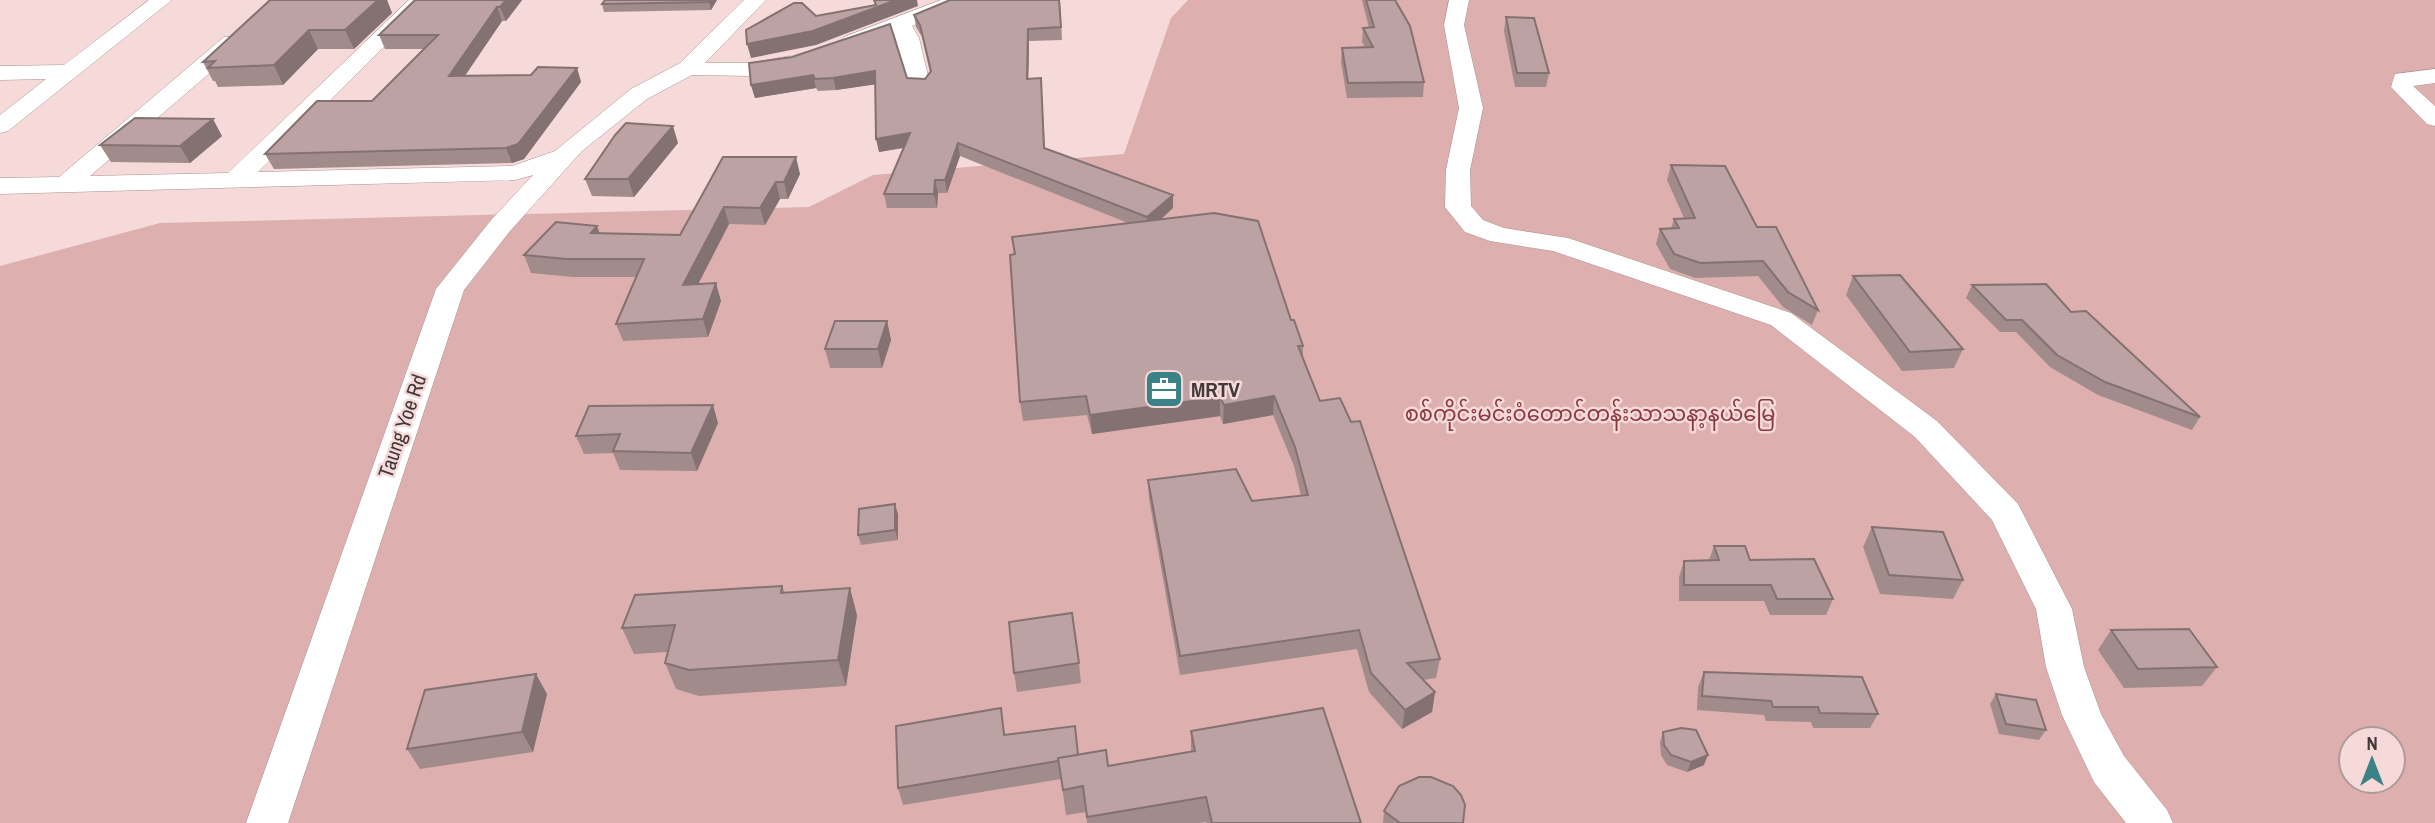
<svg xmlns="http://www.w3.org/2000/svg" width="2435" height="823" font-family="'Archivo Narrow','Noto Sans Myanmar',sans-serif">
<rect width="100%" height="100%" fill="#f5dad9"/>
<!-- green -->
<path fill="#ddb0af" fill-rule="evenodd" d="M1188 0H2435V823H0V266L160 223 809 207 873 175 1124 154 1171 18ZM2351 739H2393V781H2351Z"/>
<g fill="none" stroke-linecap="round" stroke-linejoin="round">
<!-- minor casing -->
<g stroke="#ac9392" stroke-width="1">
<path id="minor" d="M149 0H172L8 131 0 133V115L46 79 0 80V66L64 65Z
M409 0H431L258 172 512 166 555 151 631 89 680 63 744 0H766L705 63H752L790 56 801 63 798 68 752 76 692 75 647 99 582 151 510 231 464 290 288 823H246L436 289 492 219 533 175 515 180 0 194V178L59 177 224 37H240L243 42 240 47 90 176 228 173Z
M941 0H969L966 4 912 26 919 38 930 84 927 89H911L908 84 894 33 852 48 841 42 844 37Z
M1449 0H1469L1464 25 1483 108 1470 170 1471 206 1483 220 1504 228 1568 238 1791 313 1937 421 2018 504 2072 609 2084 667 2101 714 2124 756 2167 810 2173 823H2126L2094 782 2062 715 2046 667 2036 609 1992 520 1915 437 1771 325 1553 251 1490 241 1465 232 1445 207 1446 170 1459 108 1444 25Z
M2435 69V83L2413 86 2435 106V126L2427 124 2391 87 2395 74Z"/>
</g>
<!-- minor -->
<use href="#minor" fill="#fff" fill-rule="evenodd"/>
</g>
<!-- wall -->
<path fill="#a28b8b" d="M270 0H387L392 13 354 49H318L283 85 218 87 215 81H213L203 62Z
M415 0H522L506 21H502L465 76 531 75 577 68 581 82 524 159 512 163 274 169 265 154 372 101 424 49H385L379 35Z
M605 0H717L711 10 604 12 602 4Z
M1060 0 1062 40 1029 41 1028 79 1041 78 1045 148 1173 208 1161 219 1291 320 1303 346V357L1320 401 1440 659 1436 678 1423 680 1435 692 1432 712 1402 729 1369 692 1357 649 1180 675 1149 499 1148 480 1252 501 1301 496 1294 466 1273 415 1223 424 1220 416 1092 434 1087 415 1023 421 1020 402 1014 254 1012 237 1128 223 960 156 947 193H938L937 208H887L884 194 904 148 879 152 875 84 836 90 818 91 816 88 755 98 751 85 749 63 925 79 930 72 922 37 916 27 914 15Z
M1362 0H1395L1424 82 1423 97 1347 98 1341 62 1342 48 1365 47 1362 42 1363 28H1369Z
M1506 17 1549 73 1546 87H1515L1504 31Z
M222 136 190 163 111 162 100 145Z
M678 143 634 197 592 196 585 179Z
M723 157 800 174 788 199H780L765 225 729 224 698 284 721 301 708 337 623 341 616 324 637 277H573L531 273 524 255 599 233 680 235Z
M1671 165 1757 227 1818 310 1812 325 1783 307 1758 276 1695 278 1670 269 1656 244 1660 229 1671 228 1674 219 1684 218 1667 180Z
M1853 276 1963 349 1954 368 1902 371 1846 295Z
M1972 285 2071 312 2200 417 2192 430 2098 395 2050 367 2016 332H2000L1966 298Z
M887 321 891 340 882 368H830L825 349Z
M718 423 697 471 620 470 613 453 584 454 576 436Z
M898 514V540L861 545 858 535Z
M1872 527 1963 580 1953 599 1880 594 1863 547Z
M1714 546 1750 560 1833 599 1826 615H1770L1764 601H1679V577L1684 561 1709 560Z
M782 586 785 593 857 615 846 686 699 696 676 689 665 663 668 652 634 654 622 628Z
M2111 630 2217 667 2202 686 2124 688 2098 650Z
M1079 663 1081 683 1017 692 1014 673Z
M1704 672 1878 714 1870 728H1813L1811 722 1766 721 1764 715 1697 710 1698 687Z
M547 694 533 752 420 769 407 749Z
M1996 694 2046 730 2039 740 1999 734 1990 704Z
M1001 708 1005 735 1078 755 1108 766 1191 752V731L1361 823H1206V822L1200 823H1087L1086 812 1066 815 1061 779 903 805 898 788Z
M1663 732 1704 765 1687 772 1667 765 1661 755 1660 742Z
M1384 811 1463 823H1383Z"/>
<!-- shaded-wall -->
<path fill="#847171" d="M378 0H387L392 13 354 49 345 30Z
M506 0H522L506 21 500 7Z
M710 0H717L711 10 709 2Z
M896 0H917L918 6 816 45 751 58 747 44Z
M497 7 502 21 455 90 449 76Z
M1028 29 1029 41 1028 92 1027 79Z
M309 30 318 49 283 85 274 65Z
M577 68 581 82 524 159 512 163 506 148Z
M875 71 878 84 836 90 833 78Z
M813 75 816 88 755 98 751 85Z
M213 119 222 136 190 163 180 146Z
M673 126 678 143 634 197 628 179Z
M910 133 912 146 879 152 876 139Z
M958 143 960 156 947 193 945 180Z
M796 157 800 174 788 199 784 182Z
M935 180 938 193 937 208 934 194Z
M776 182 780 199 765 225 760 208Z
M1173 195V208L1148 231 1147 217Z
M724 207 729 224 689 302 683 285Z
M597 226 603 243 591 233Z
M716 283 721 301 708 337 703 319Z
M887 321 891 340 882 368 878 349Z
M1274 396 1273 415 1223 424 1224 405Z
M1220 397V416L1092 434 1090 415Z
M713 405 718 423 697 471 691 453Z
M895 504 898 514V540L895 530Z
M850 588 857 615 846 686 838 660Z
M536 674 547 694 533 752 522 732Z
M1435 692 1432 712 1402 729 1405 710Z
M1708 755 1704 765 1687 772 1691 762Z"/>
<!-- building -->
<path fill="#bca2a2" stroke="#847171" stroke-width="2" d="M270 0H378L345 30H309L274 65 208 68 215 61 203 62Z
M415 0H506L500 7H497L449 76 531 75 538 67 577 68 518 144 506 148 265 154 317 101H372L438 35H379Z
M605 0H710L709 2 602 4Z
M874 0H896L813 31 747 44 746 30 794 3H802L816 16 876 5Z
M950 0H1059L1061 27 1028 29 1027 79 1041 78 1044 148 1173 195 1147 217 958 143 945 180H935L934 194H884L910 133 876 139 875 71 833 78 815 79 813 75 751 85 749 63 792 57 890 24 907 78 925 79 931 71 920 25 914 15Z
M1366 0H1395L1410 26 1424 82 1348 83 1342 48 1373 47 1363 28 1374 27Z
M1506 17 1534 18 1549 73H1517Z
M135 118 213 119 180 146 100 145Z
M626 123 673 126 628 179H585L615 135Z
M723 157H796L784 182H776L760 208 724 207 683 285 716 283 703 319 616 324 644 259H566L524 255 556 222 597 226 591 233 680 235Z
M1671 165 1725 166 1757 227H1776L1818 310 1788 292 1763 261 1700 263 1674 254 1660 229 1679 228 1674 219 1695 218Z
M1214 213 1258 221 1291 320H1294L1303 346H1298L1320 401 1340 398 1351 422 1360 421 1440 659 1407 663 1435 692 1405 710 1371 673 1359 630 1180 656 1148 480 1236 469 1252 501 1308 495 1295 447 1274 396 1224 405 1220 397 1090 415 1086 396 1020 402 1010 255 1015 254 1012 237Z
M1900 275 1963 349 1910 352 1853 276Z
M2046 284 2071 312 2086 311 2200 417 2105 382 2057 355 2022 320H2006L1972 285Z
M835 321H887L878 349H825Z
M713 405 691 453 613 451 620 434 576 436 589 406Z
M895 504V530L858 535 859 509Z
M1872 527 1943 532 1963 580 1889 575Z
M1714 546H1745L1750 560 1814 559 1833 599H1777L1771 585H1684V561L1719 560Z
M782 586 781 593 850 588 838 660 689 670 665 663 675 625 622 628 635 595Z
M1072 613 1079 663 1014 673 1009 622Z
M2189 629 2217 667 2138 669 2111 630Z
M1704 672 1862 677 1878 714 1820 713 1818 707H1773L1771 701 1702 696Z
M536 674 522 732 407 749 425 690Z
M1996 694 2036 700 2046 730 2006 724Z
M1001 708 1004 735 1075 726 1078 755 1058 758V761L898 788 896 726Z
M1323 708 1361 823H1212L1206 797 1087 817 1083 786 1063 790 1058 758 1106 750 1108 766 1195 751 1191 731Z
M1681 728 1696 730 1708 755 1691 762 1671 755 1664 745 1663 732Z
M1419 777H1431L1453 786 1461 795 1465 805 1463 823H1400L1384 811 1399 786Z"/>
<!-- icons -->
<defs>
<g id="office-square" transform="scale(2.0125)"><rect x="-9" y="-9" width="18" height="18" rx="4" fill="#3a8286" stroke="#f5dad9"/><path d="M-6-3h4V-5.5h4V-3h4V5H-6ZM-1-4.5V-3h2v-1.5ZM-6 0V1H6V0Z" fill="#fff"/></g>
</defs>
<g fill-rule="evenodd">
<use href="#office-square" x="1164" y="389"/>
</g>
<g text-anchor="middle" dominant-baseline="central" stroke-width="5" stroke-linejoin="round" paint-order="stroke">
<!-- poi labels -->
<g font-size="21" font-weight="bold" fill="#443939" stroke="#f5dad9" text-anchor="start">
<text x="1191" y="389">MRTV</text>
</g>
<!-- park labels -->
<g font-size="21" fill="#8c393e" stroke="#f5dad9">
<text x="1590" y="413">စစ်ကိုင်းမင်းဝံတောင်တန်းသာသနာ့နယ်မြေ</text>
</g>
<!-- street labels -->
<g font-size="21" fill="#443939" stroke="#f5dad9">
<text transform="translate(402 426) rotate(-71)">Taung Yoe Rd</text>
</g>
</g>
<!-- north arrow -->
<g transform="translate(2372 760)"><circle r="33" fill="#f5dad9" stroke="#ae9a99" stroke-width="2"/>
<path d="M0-5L12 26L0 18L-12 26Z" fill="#3a8286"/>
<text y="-10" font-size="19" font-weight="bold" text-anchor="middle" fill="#443939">N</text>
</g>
</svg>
